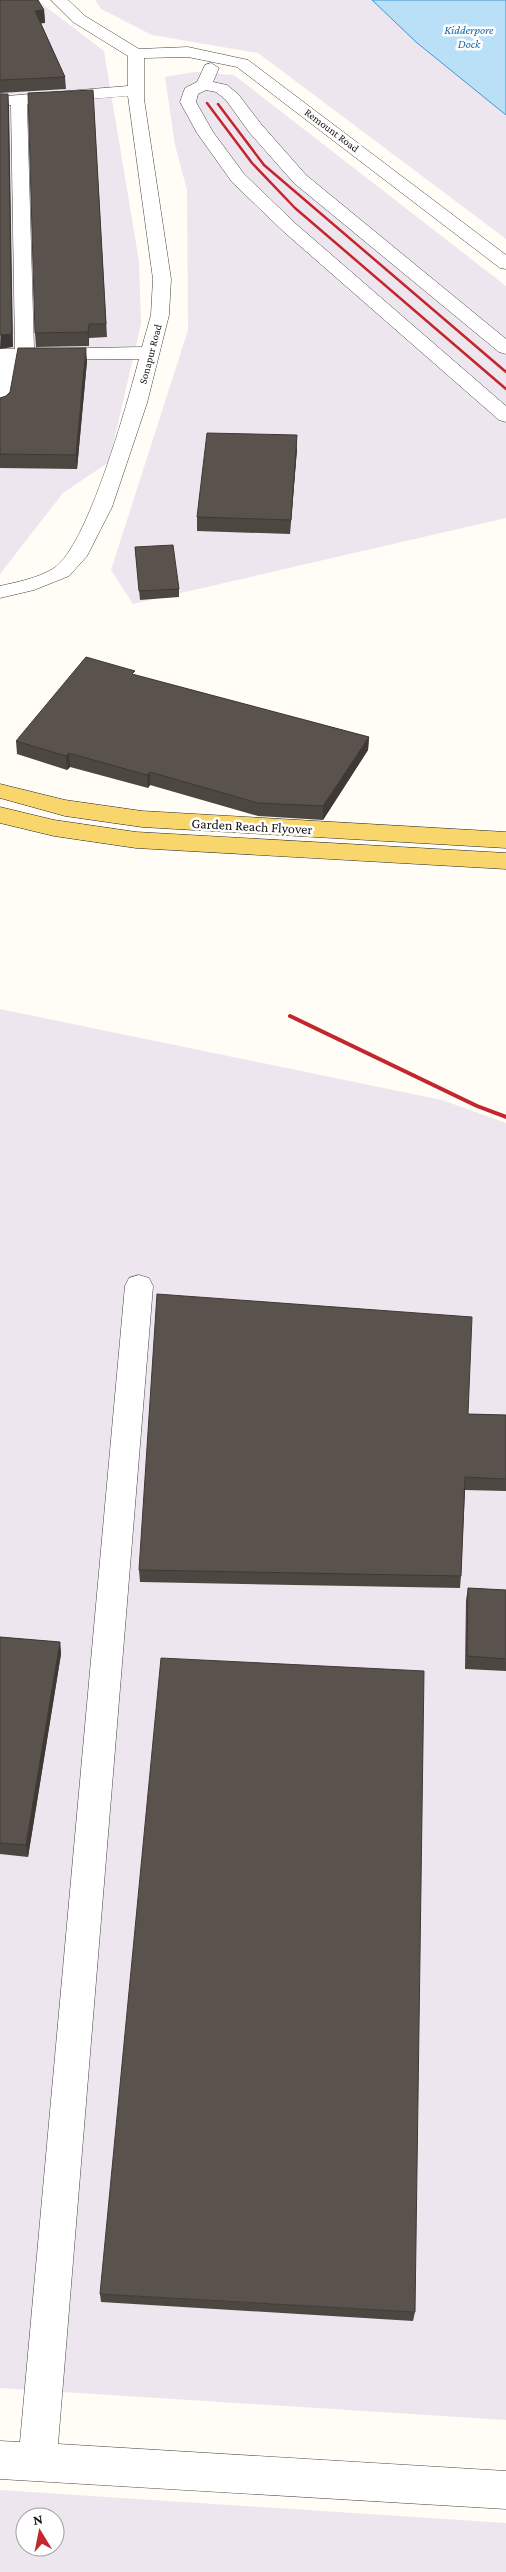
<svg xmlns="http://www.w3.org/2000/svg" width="506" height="2572" font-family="'Crimson Pro',serif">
<rect width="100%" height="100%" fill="#fffdf5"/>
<!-- industrial -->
<path fill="#eee6ef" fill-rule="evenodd" d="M0 0H37L104 51 139 261 141 324 109 462 63 493 0 574Z
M95 0H372L416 42 506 115V239L258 53 152 35 101 9Z
M194 72 234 75 506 286V518L133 604 111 570 188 330 187 190 175 145 165 77Z
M0 1009 442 1100 506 1123V2420L0 2388Z
M0 2490 506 2523V2572H0ZM25 2517H55V2547H25Z"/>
<!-- water -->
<path fill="#b9e0f7" stroke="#3f96cf" d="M372 0H506V115L416 42Z"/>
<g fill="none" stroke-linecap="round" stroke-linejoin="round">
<!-- minor casing -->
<g stroke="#444" stroke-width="1">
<path id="minor" d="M51 0H68L85 16 139 49 188 47 248 60 506 255V269L500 268 237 67 188 57 144 58V99L171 279 169 315 147 403 112 507 87 556 69 576 34 590 0 598V586C17 582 39 578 54 568 88 546 128 401 139 359L17 360 10 404 7 408 0 410V349H15L11 105H0V93L7 96 128 86V56L73 22ZM128 96 153 279 151 315 142 347 34 349 27 104Z
M211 63 219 68 213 82 227 85 238 94 261 124 306 175 506 339V354L499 352 294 183 249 132 226 100 216 92 206 90 198 94 196 102 213 132 244 174 296 224 506 406V422L499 420 284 232 232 182 197 133 180 102 185 88 197 82 205 65Z
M139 1275 149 1278 153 1286 58 2444 506 2471V2509L0 2479V2441L20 2442 125 1286 129 1278Z"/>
</g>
<!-- major casing -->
<g stroke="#222" stroke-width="1">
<path id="major" d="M0 784 65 800 142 811 506 832V848L142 827 65 816 0 798Z
M0 807 54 820 136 832 506 853V869L136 848 54 836 0 823Z"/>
</g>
<!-- minor -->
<use href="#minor" fill="#fff" fill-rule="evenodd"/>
<!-- major -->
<use href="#major" fill="#f9d66b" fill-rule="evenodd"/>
<!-- rail-far1 -->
<path stroke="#c4262e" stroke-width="2.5" d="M207 103 252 163 295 208 506 389
M218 104 264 165 506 372"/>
<!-- rail -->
<path stroke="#c4262e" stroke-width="4" d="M290 1016 477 1106 506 1117"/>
</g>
<!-- wall -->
<path fill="#4d4742" d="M0 0 44 10 45 23H41L65 77 66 89 0 93Z
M93 90 107 337 89 338V346L36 347 35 333Z
M87 361 77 469 0 468V398L6 396Z
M297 449 290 534 197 531V517Z
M135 547 179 589V597L140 600Z
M135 675 369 737 368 750 323 820 258 816 150 785 148 788 70 767 67 770 17 754 16 741Z
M468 1414 506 1415V1491L465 1490 461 1576 460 1588 140 1582 139 1570Z
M468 1588 506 1590V1671L465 1669 466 1600Z
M0 1637 60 1642 61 1654 28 1857 0 1854Z
M100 2294 415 2312 413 2321 101 2302Z"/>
<!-- shaded-wall -->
<path fill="#3f3936" d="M44 10 45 23 36 24 35 11Z
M8 94 9 107 13 347 0 349Z
M89 324V346L88 332Z
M86 348 87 361 77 469 76 455Z
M297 435V449L290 534 291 520Z
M369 737 368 750 323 820V806Z
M69 753 70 767 67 770 66 756Z
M150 772V785L148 788 147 775Z
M60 1642 61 1654 28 1857 26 1845Z"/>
<!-- building -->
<path fill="#5a524d" stroke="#3f3936" d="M0 0H38L44 10 35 11 65 77 0 80Z
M93 90 106 324H89L88 332 35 333 28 93Z
M0 94H8L12 334 0 335Z
M18 348H86L76 455 0 454V398L6 396 10 392Z
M207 433 297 435 291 520 197 517Z
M173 545 179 589 139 591 135 547Z
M86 657 135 671 132 674 369 737 323 806 258 803 150 772 147 775 69 753 66 756 16 741Z
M157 1294 472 1317 468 1414 506 1415V1479L465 1477 461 1576 139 1570Z
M468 1588 506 1590V1659L467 1656Z
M0 1637 60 1642 26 1845 0 1843Z
M161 1658 424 1671 415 2312 100 2294Z"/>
<g text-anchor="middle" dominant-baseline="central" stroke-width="5" stroke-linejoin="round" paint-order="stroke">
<!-- far-street labels -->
<g font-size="11" fill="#111" stroke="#fff">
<text transform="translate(332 130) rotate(37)">Remount Road</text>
<text transform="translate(150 354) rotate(-75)">Sonapur Road</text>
</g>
<!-- far-water labels -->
<g font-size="12" font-style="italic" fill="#1768a6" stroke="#fff">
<text x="469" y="30">Kidderpore<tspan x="469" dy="14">Dock</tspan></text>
</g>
<!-- street labels -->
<g font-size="14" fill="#111" stroke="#fff">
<text transform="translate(252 826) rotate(3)">Garden Reach Flyover</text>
</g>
</g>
<!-- north arrow -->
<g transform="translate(40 2532) rotate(350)"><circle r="24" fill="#ffffff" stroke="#a0a0a0"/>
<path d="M0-4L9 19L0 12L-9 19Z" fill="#c4262e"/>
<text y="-8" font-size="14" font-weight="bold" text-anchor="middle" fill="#111111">N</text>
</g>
</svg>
